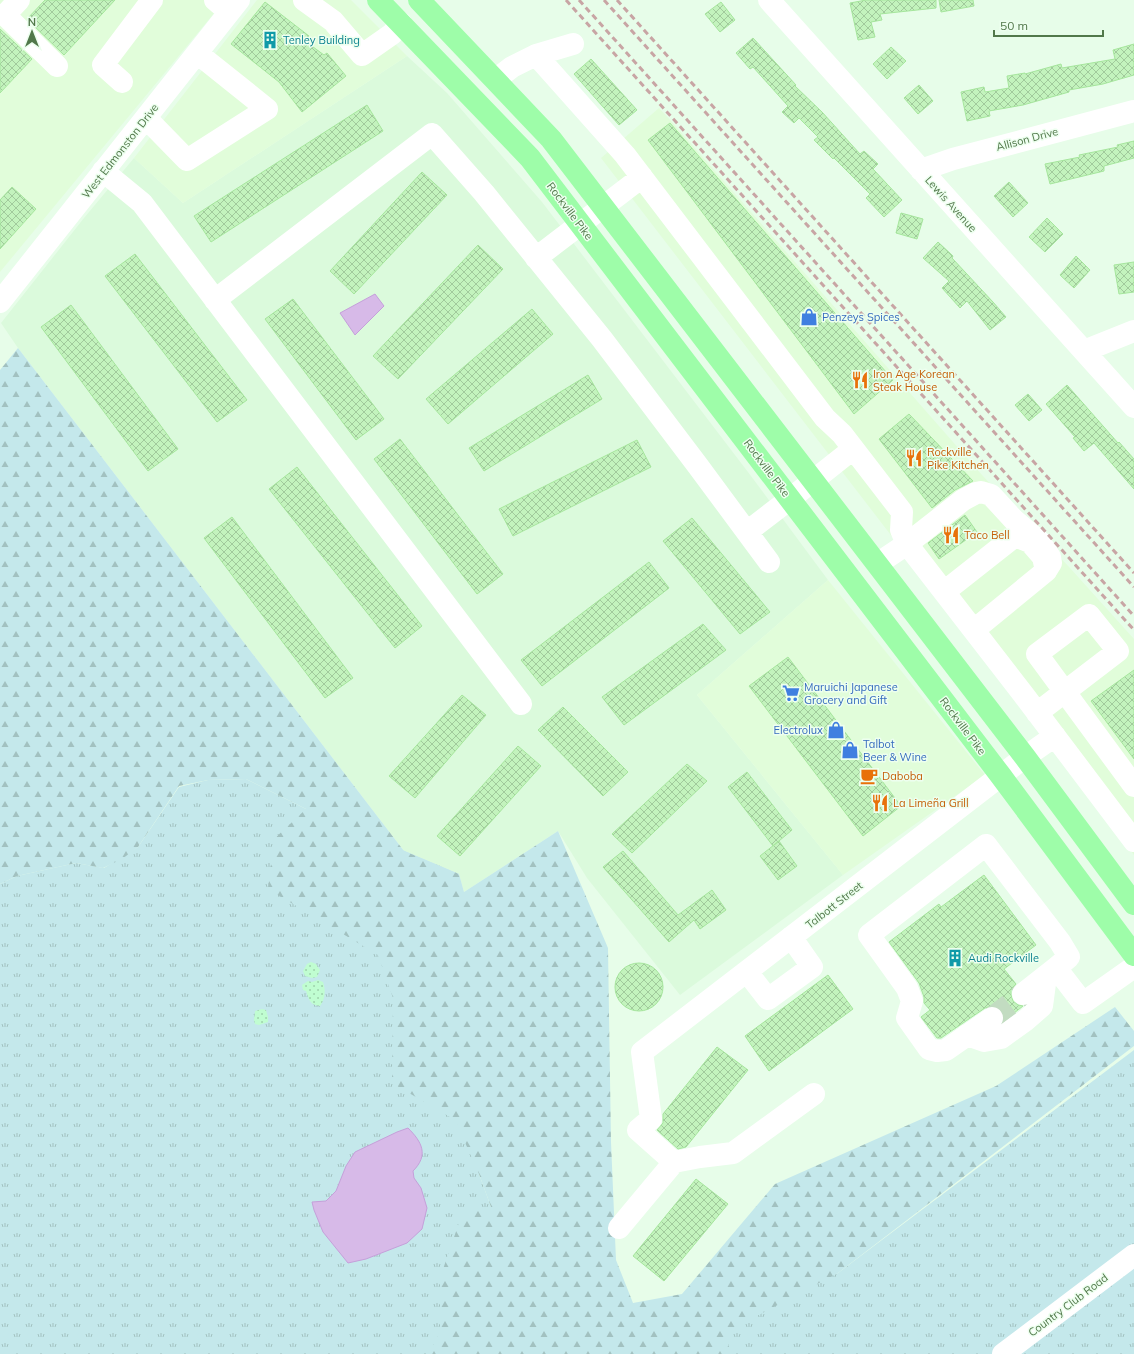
<svg xmlns="http://www.w3.org/2000/svg" width="1134" height="1354" font-family="Mulish,sans-serif">
<defs>
<pattern id="grass-tufts" width="24" height="20" patternUnits="userSpaceOnUse"><rect width="24" height="20" fill="#c4e8eb"/><path d="M3 7l-1-3M5 7V3M7 7l1-3M15 17l-1-3M17 17v-4M19 17l1-3" fill="none" stroke="#a2c1c0"/></pattern>
<pattern id="forest-firs" width="22" height="20" patternUnits="userSpaceOnUse"><rect width="22" height="20" fill="#c4e8eb"/><path d="M5 1l3.5 6h-7zM16 11l3.5 6h-7z" fill="#a2c1c0"/></pattern>
<pattern id="sand-dots" width="8" height="8" patternUnits="userSpaceOnUse"><rect width="8" height="8" fill="#c0fdd1"/><path d="M2 2h.1M6 6h.1" fill="none" stroke="#9ed2ac" stroke-width="1.8" stroke-linecap="round"/></pattern>
<pattern id="building-cross-hatch" width="8" height="8" patternUnits="userSpaceOnUse"><rect width="8" height="8" fill="#c3f3bd"/><path d="M0 0l8 8M0 8l8-8" fill="none" stroke="#a1ca9c"/></pattern>
</defs>
<rect width="100%" height="100%" fill="#e7fde9"/>
<!-- residential -->
<path fill="#dbfadc" d="M407 56 447 93 542 202 751 476 828 580 697 695 843 875 680 995 587 878 558 831 464 892 459 874 404 851 18 348 1 323 84 218 134 158 183 203Z"/>
<!-- commercial -->
<path fill="#e1fdda" d="M0 0H225L0 272Z
M257 0H351L407 56 183 203 134 158Z
M659 108 672 122 982 475 1070 568 1134 639V855L910 560 601 158Z
M828 580 985 775 843 875 697 695Z"/>
<!-- grass -->
<path fill="url(#grass-tufts)" d="M246 779 306 809 459 874 479 1174 491 1207 526 1354H0V884L17 876 76 863 104 868 138 847 179 787 208 780Z
M1134 1050V1354H643L838 1273Z"/>
<!-- forest -->
<path fill="url(#forest-firs)" d="M18 348 404 851 459 874 464 892 558 831 608 948 611 1142 616 1260 633 1303 682 1294 775 1184 996 1086 1115 1007 1134 1031V1046L838 1273 725 1333 731 1354H429L440 1331V1278L463 1211 491 1207 479 1174 455 1120 392 1083 393 998 378 955 268 889 274 839 306 809 246 779 208 780 179 786 138 847 122 859 103 868 76 863 17 876 0 884V370Z"/>
<!-- sand -->
<path fill="url(#sand-dots)" d="M311 962 316 964 320 970 317 977 312 978 305 976 303 971 307 964Z
M318 980 323 982C326 991 325 999 320 1006 310 1005 309 1000 306 991L303 990 302 985 308 981 312 982Z
M262 1009 266 1010 268 1017V1022L259 1025 255 1024 254 1020 255 1011Z"/>
<!-- water -->
<path fill="#d7bae8" stroke="#c5a0da" d="M375 294 384 306 355 335 340 313Z
M408 1128C422 1142 429 1155 413 1171L414 1178 421 1188 427 1208 422 1229 407 1243 366 1259 348 1263 323 1232 314 1210 312 1202 326 1201 336 1191 346 1166 355 1152 397 1132Z"/>
<!-- building -->
<path fill="url(#building-cross-hatch)" stroke="#a6e69d" d="M45 0H115L64 55 27 19Z
M866 0H936V8L880 14 882 20 871 22 875 37 858 40 850 3Z
M939 0H973L974 6 941 12Z
M265 2 309 36 305 41 324 55 327 53 346 76 302 112 279 82 231 44Z
M721 2 735 20 720 32 705 14Z
M0 29 32 59 0 93Z
M753 38 796 85 795 86 822 112 860 154 864 151 878 164 873 169 902 200 884 217 866 198 870 194 834 158 833 159 814 140 818 137 799 118 794 123 782 112 788 106 753 67 750 69 736 53Z
M1134 44V75L1103 84 1069 90V92L1023 105 989 111 990 116 967 121 961 92 984 87 985 92 1009 88 1007 76 1025 73V74L1061 64 1062 68 1115 59 1113 50Z
M891 47 906 61 887 79 873 64Z
M591 59 637 110 619 125 574 74Z
M919 85 933 101 918 114 904 98Z
M367 105 383 131 211 242 194 216Z
M670 123 893 380 854 414 648 140Z
M1134 141V158L1104 166V171L1050 184 1045 164 1080 157 1079 155 1118 147 1117 145Z
M422 172 447 195 354 294 330 271Z
M1009 182 1028 203 1013 217 994 196Z
M12 187 36 209 0 249V200Z
M901 213 923 219 917 239 896 233Z
M1047 218 1063 234 1045 252 1029 237Z
M938 242 953 256 952 258 993 302 1006 317 990 330 967 301 960 308 942 288 949 281 923 258Z
M478 245 503 269 398 379 373 356Z
M135 254 247 400 217 422 105 276Z
M1076 256 1090 270 1074 288 1060 275Z
M1134 262V292L1119 294 1114 265Z
M293 299 384 419 356 440 265 319Z
M71 305 178 449 148 471 41 327Z
M532 309 553 334 448 424 426 399Z
M588 375 602 399 484 471 469 448Z
M1067 385 1118 443 1119 442 1134 459V489L1094 443 1084 451 1073 438 1075 437 1046 404Z
M1028 394 1042 410 1029 421 1015 405Z
M909 414 973 481 955 490 932 508 879 439Z
M400 439 503 574 477 594 374 459Z
M637 440 651 467 513 536 499 509Z
M297 467 422 626 395 648 269 489Z
M965 515 977 532 939 559 928 543Z
M232 517 353 678 325 698 204 538Z
M692 518 770 612 740 634 663 541Z
M649 562 669 588 542 686 521 660Z
M703 624 726 650 624 725 602 697Z
M788 657 901 806 863 836 749 686Z
M1134 670V759L1091 701Z
M462 695 486 715 415 798 389 776Z
M563 707 628 772 603 796 538 730Z
M518 746 541 766 460 856 437 836Z
M687 764 707 781 632 853 612 834Z
M747 772 792 830 773 846 728 787Z
M779 841 797 866 778 880 760 856Z
M623 851 678 915 712 890 726 910 700 929 694 920 669 942 603 867Z
M984 875 1036 945 1004 969 1016 984 1011 990V995L1013 1001 1018 1005 1023 1006 1004 1021V1017L1002 1011 998 1007 991 1006 985 1008 941 1038H937L921 1017 930 1010 924 1003V997L919 983 889 942 939 904 941 907Z
M615 987a24 24 0 1 1 48 0a24 24 0 1 1-48 0Z
M828 975 853 1009 769 1071 745 1036Z
M717 1047 748 1070 686 1147 678 1149 657 1130 663 1123V1114Z
M696 1179 728 1204 664 1281 633 1256Z"/>
<g fill="none" stroke-linecap="round" stroke-linejoin="round">
<!-- minor-tunnel -->
<path stroke="#c2dcc1" stroke-width="22" stroke-dasharray="22 11" stroke-linecap="butt" d="M992 1018 1023 994"/>
<!-- minor -->
<path stroke="#fff" stroke-width="22" d="M19 0 5 15 57 66
M215 0 229 12
M304 0 333 21 362 55 392 34 401 23
M769 0 1134 407
M536 55 573 44
M495 80 512 67 536 55 625 155 825 418 842 434 902 512 901 530 907 544 963 500 976 493 981 492 991 495 1014 520 1040 542 1050 557 1051 563 1046 571
M122 82 103 65 152 0
M146 118 187 160 267 109 197 53
M921 170 953 159 1134 111
M103 171 142 203 521 704
M536 258 642 177
M215 300 432 134 484 193 602 339 698 466 769 562
M0 302 239 0
M1084 351 1134 331
M747 532 790 499 853 449
M877 564 907 544 1023 694 1134 841
M944 592 1015 536 1030 542 1043 557 1046 571 974 630
M1037 713 1118 651 1089 615 1037 654 1134 786
M747 972 768 999 812 967 791 937
M1023 994 1056 968 1083 1003 1134 967
M992 1018 946 1050 937 1051 929 1049 907 1018 912 1001 907 988 869 935 986 845 1060 942 1069 957 1056 968
M967 1035 984 1041 1001 1038 1026 1020 1042 1006 1046 976
M674 1162 700 1157 733 1153 814 1094
M619 1228 674 1162 638 1130 651 1119 642 1052 1025 757 1055 736
M1003 1354 1134 1255"/>
<!-- major -->
<path stroke="#9efda9" stroke-width="22" d="M378 0 530 158 1001 776 1134 955
M419 0 551 139 1025 757 1134 904"/>
<!-- rail -->
<path stroke="#c8a5a4" stroke-width="3" stroke-dasharray="6 4" stroke-linecap="butt" d="M566 0 1134 630
M579 0 1134 616
M604 0 1134 587
M617 0 1134 573"/>
</g>
<!-- icons -->
<defs>
<g id="building-bare" transform="scale(1.38)"><path d="M-4-6H4V6H1V3H-1V6H-4ZM-2.5-4.3h1.7v1.8h-1.7ZM.8-4.3h1.7v1.8H.8ZM-2.5-1h1.7V.8h-1.7ZM.8-1h1.7V.8H.8Z" fill="#0f9aa8" stroke="#edffef" stroke-width="2.5" paint-order="stroke"/></g>
<g id="shop-bare" transform="scale(1.38)"><path d="M-5-2.5h2.3a2.7 3.5 0 0 1 5.4 0H5L5.5 6h-11ZM-1.5-2.5h3a1.5 2.3 0 0 0-3 0Z" fill="#3f7fe0" stroke="#edffef" stroke-width="2.5" paint-order="stroke"/></g>
<g id="restaurant-bare" transform="scale(1.38)"><path d="M-5-6h1v4h1v-4h1v4h1v-4h1v5L-1.5 .5V6h-2V.5L-5-1ZM5-6V6H3V1.5H1.5Q1.5-4 5-6Z" fill="#e8710a" stroke="#edffef" stroke-width="2.5" paint-order="stroke"/></g>
<g id="supermarket-bare" transform="scale(1.38)"><path d="M-6-5.5h2.5l.6 2H6L4.5 2H-2.5L-4.4-4H-6ZM-1.5 3.2a1.3 1.3 0 1 0 .1 0ZM3 3.2a1.3 1.3 0 1 0 .1 0Z" fill="#3f7fe0" stroke="#edffef" stroke-width="2.5" paint-order="stroke"/></g>
<g id="cafe-bare" transform="scale(1.38)"><path d="M-5.5-4.5H6V0H3Q3 3.5 0 3.5H-2.5Q-5.5 3.5-5.5 0ZM3-3.2v2h1.7v-2ZM-6 4.5H4V6H-6Z" fill="#e8710a" stroke="#edffef" stroke-width="2.5" paint-order="stroke"/></g>
</defs>
<g fill-rule="evenodd">
<use href="#building-bare" x="270" y="40"/>
<use href="#shop-bare" x="809" y="317"/>
<use href="#restaurant-bare" x="860" y="380"/>
<use href="#restaurant-bare" x="914" y="458"/>
<use href="#restaurant-bare" x="951" y="535"/>
<use href="#supermarket-bare" x="791" y="693"/>
<use href="#shop-bare" x="836" y="730"/>
<use href="#shop-bare" x="850" y="750"/>
<use href="#cafe-bare" x="869" y="776"/>
<use href="#restaurant-bare" x="880" y="803"/>
<use href="#building-bare" x="955" y="958"/>
</g>
<g text-anchor="middle" dominant-baseline="central" stroke-width="3" stroke-linejoin="round" paint-order="stroke">
<!-- culture labels -->
<g font-size="11" fill="#0d838f" stroke="#edffef" text-anchor="start">
<text x="283" y="40">Tenley Building</text>
<text x="968" y="958">Audi Rockville</text>
</g>
<!-- street labels -->
<g font-size="11" fill="#51784a" stroke="#edffef">
<text transform="translate(1027 139) rotate(-15)">Allison Drive</text>
<text transform="translate(120 151) rotate(-52)">West Edmonston Drive</text>
<text transform="translate(951 204) rotate(48)">Lewis Avenue</text>
<text transform="translate(570 211) rotate(53)">Rockville Pike</text>
<text transform="translate(767 468) rotate(53)">Rockville Pike</text>
<text transform="translate(963 726) rotate(53)">Rockville Pike</text>
<text transform="translate(834 905) rotate(-38)">Talbott Street</text>
<text transform="translate(1068 1305) rotate(-37)">Country Club Road</text>
</g>
<!-- shop labels -->
<g font-size="11" fill="#366cbe" stroke="#edffef" text-anchor="start">
<text x="822" y="317">Penzeys Spices</text>
<text x="804" y="687">Maruichi Japanese<tspan x="804" dy="13">Grocery and Gift</tspan></text>
<text x="823" y="730" text-anchor="end">Electrolux</text>
<text x="863" y="744">Talbot<tspan x="863" dy="13">Beer &amp; Wine</tspan></text>
</g>
<!-- food labels -->
<g font-size="11" fill="#c56008" stroke="#edffef" text-anchor="start">
<text x="873" y="374">Iron Age Korean<tspan x="873" dy="13">Steak House</tspan></text>
<text x="927" y="452">Rockville<tspan x="927" dy="13">Pike Kitchen</tspan></text>
<text x="964" y="535">Taco Bell</text>
<text x="882" y="776">Daboba</text>
<text x="893" y="803">La Limeña Grill</text>
</g>
</g>
<!-- north arrow -->
<g transform="translate(32 32)" stroke="#edffef" stroke-width="3" paint-order="stroke">
<path d="M0-3L7 15L0 10L-7 15Z" fill="#51784a"/>
<text y="-6" font-size="11" font-weight="bold" text-anchor="middle" fill="#51784a">N</text>
</g>
<!-- scale -->
<path d="M994 30v6h109v-6" fill="none" stroke="#51784a" stroke-width="2"/>
<text x="1000" y="30" font-size="12" fill="#51784a" stroke="#edffef" stroke-width="3" paint-order="stroke">50 m</text>
</svg>
